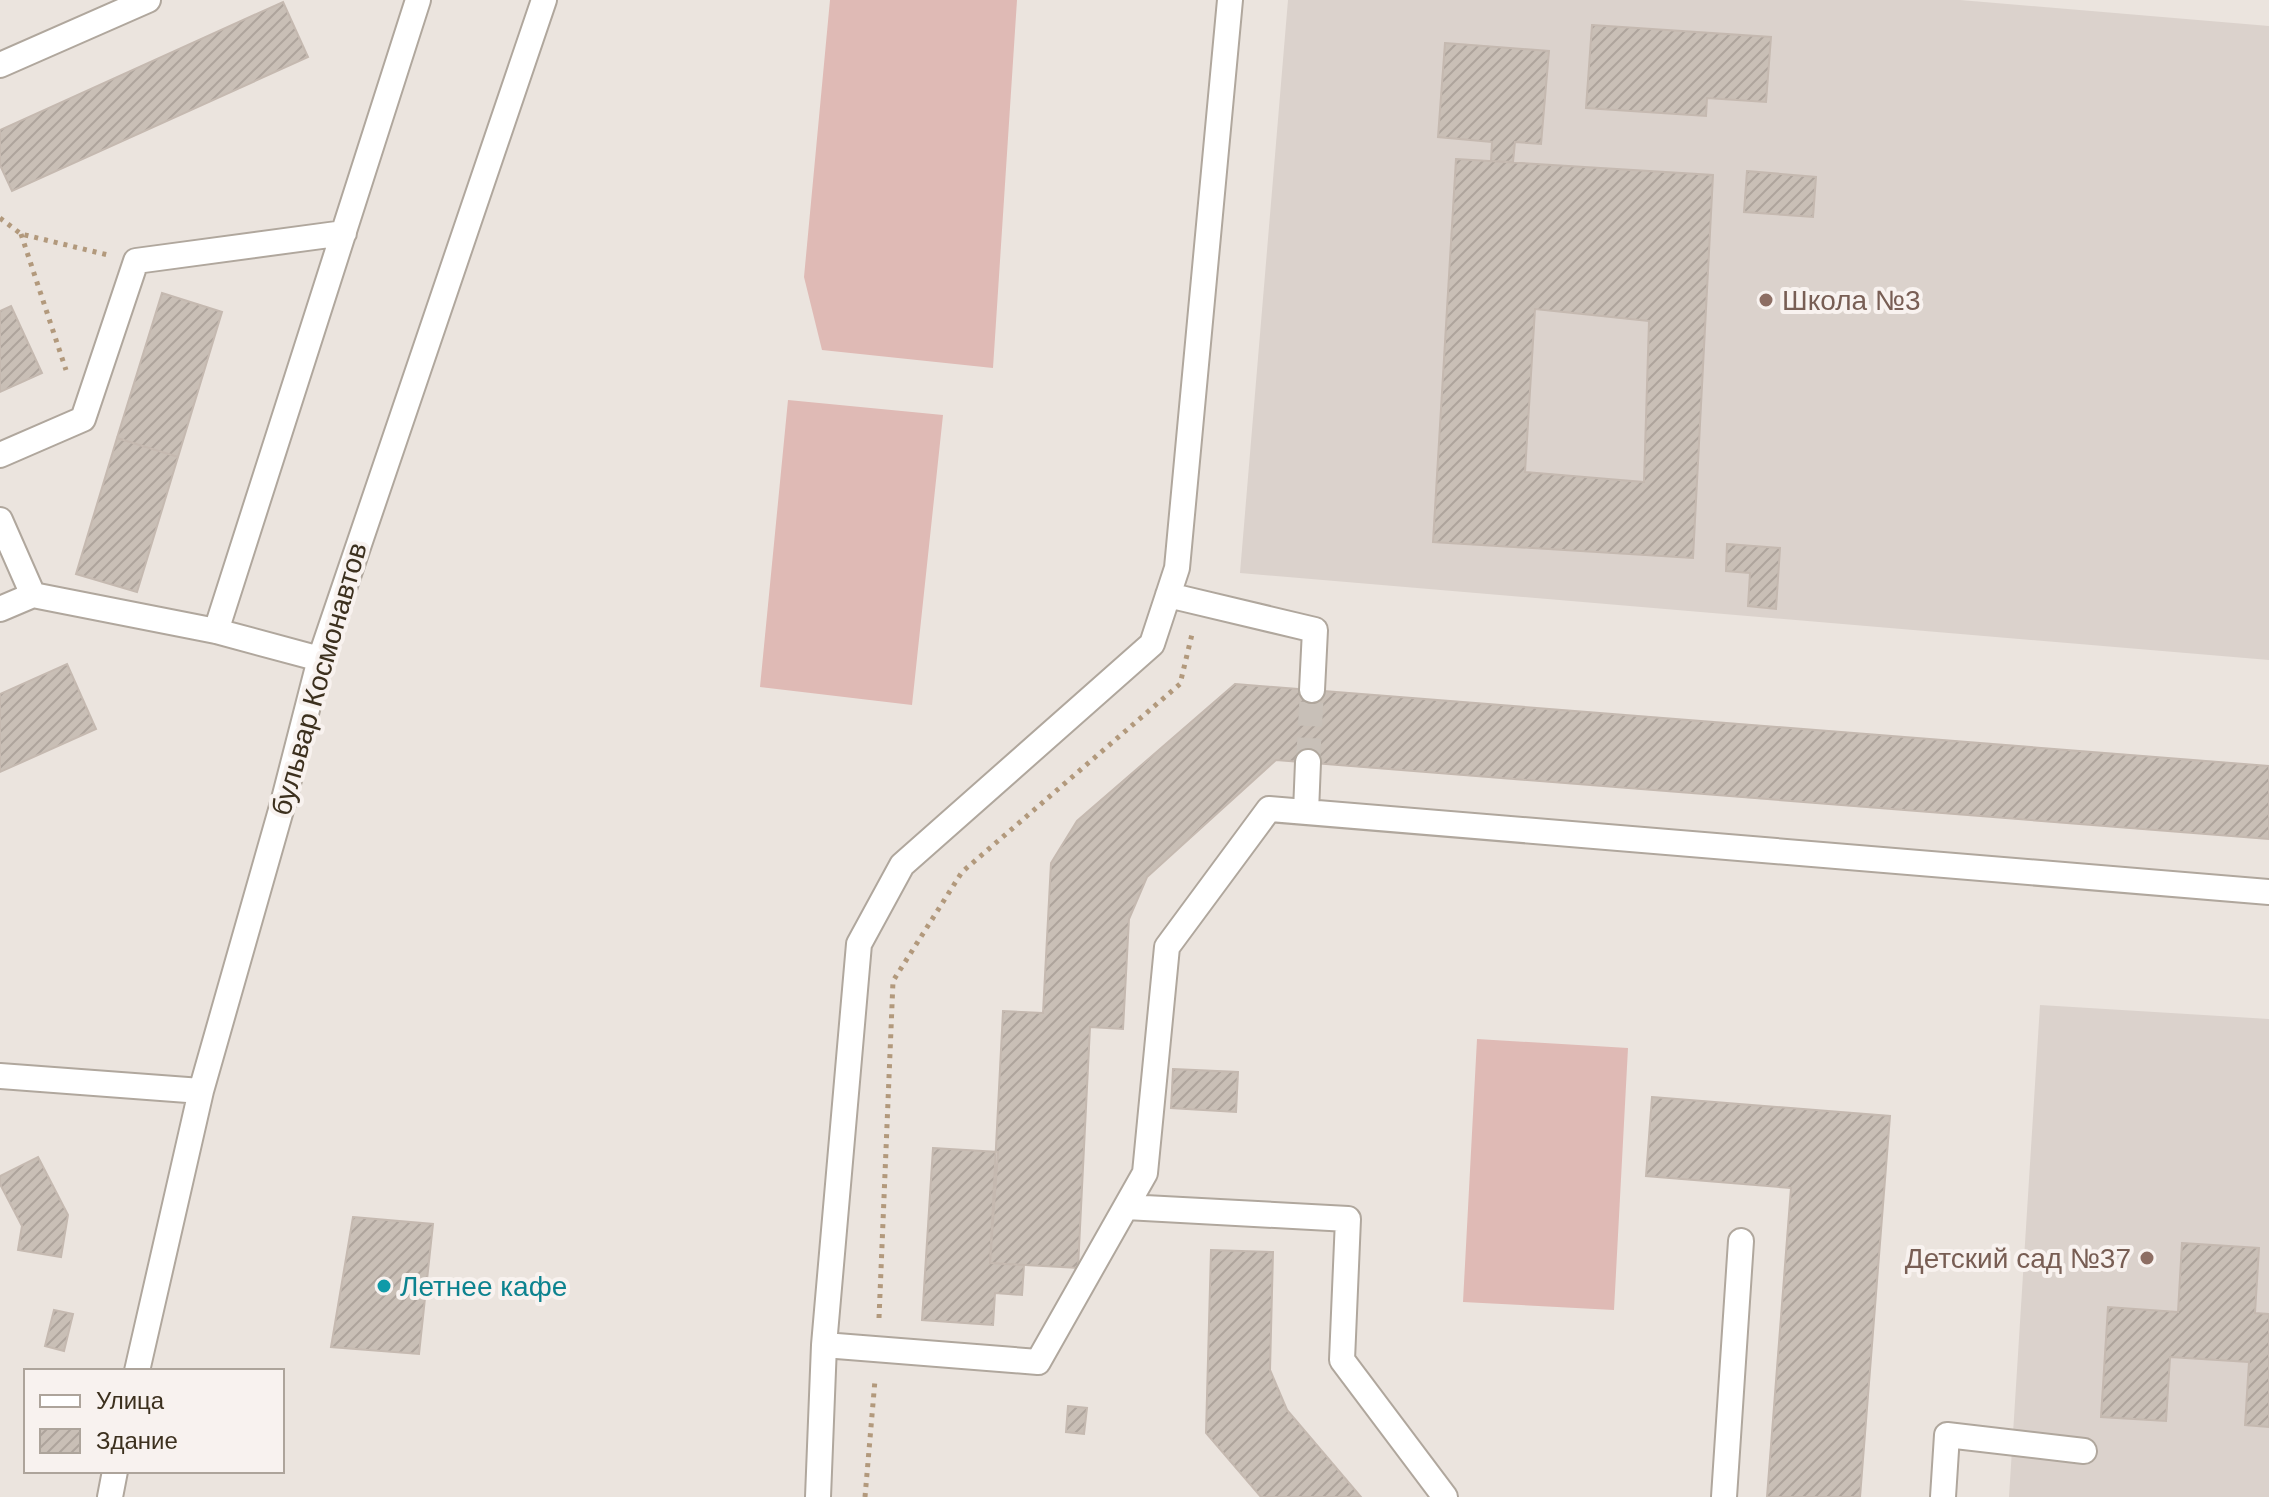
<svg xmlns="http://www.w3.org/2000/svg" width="2269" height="1497" font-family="Helvetica,sans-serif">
<defs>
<pattern id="building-hatch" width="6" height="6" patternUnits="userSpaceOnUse" patternTransform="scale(2)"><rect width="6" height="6" fill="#c9bfb6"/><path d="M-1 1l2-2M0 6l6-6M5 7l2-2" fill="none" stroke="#aea49c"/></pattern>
</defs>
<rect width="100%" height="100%" fill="#ebe4de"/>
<!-- built -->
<path fill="#dbd2cc" d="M1288 0H1960L2269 26V660L1240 573Z
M2040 1005 2269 1019V1497H2009Z"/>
<!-- garden -->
<path fill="#dfbab5" d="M830 0H1017L993 368 822 350 804 277Z
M788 400 943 415 912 705 760 687Z
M1477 1039 1628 1048 1614 1310 1463 1302Z"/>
<!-- building -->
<path fill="url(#building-hatch)" stroke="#c5b9b0" stroke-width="2" fill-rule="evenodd" d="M283 2 308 57 12 191 0 165V130Z
M1592 25 1771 37 1766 102 1707 98 1706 116 1586 108Z
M1445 43 1549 51 1541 144 1515 142 1513 162 1491 161 1492 142 1438 137Z
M1456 159 1713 175 1693 558 1433 542ZM1535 309 1649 321 1644 482 1525 472Z
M1747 171 1816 177 1813 217 1744 212Z
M162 293 222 312 178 457 117 438Z
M11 306 42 373 0 392V311Z
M117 438 178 457 137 592 76 574Z
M1727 544 1780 548 1776 609 1748 606 1750 573 1726 571Z
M67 664 96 729 0 772V694Z
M1235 684 2269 766V839L1276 760 1147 877 1129 919 1123 1029 1090 1027 1078 1268 990 1263 1003 1011 1043 1013 1051 863 1077 821Z
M1173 1069 1238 1072 1236 1112 1171 1108Z
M1652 1097 1890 1116 1860 1497H1767L1791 1188 1646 1176Z
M933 1148 998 1152 990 1263 1024 1265 1022 1295 995 1293 993 1325 922 1320Z
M38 1157 68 1215 61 1257 18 1250 22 1226 0 1184V1176Z
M353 1217 433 1224 419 1354 331 1347Z
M2182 1243 2259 1248 2255 1313 2269 1314V1427L2245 1425 2249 1362 2170 1357 2166 1421 2101 1417 2108 1307 2178 1312Z
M1211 1250 1273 1252 1270 1370 1287 1410 1361 1497H1261L1206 1433Z
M54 1310 73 1314 64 1351 45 1346Z
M1068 1406 1087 1408 1084 1434 1066 1432Z"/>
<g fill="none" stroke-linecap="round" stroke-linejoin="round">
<!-- minor-tunnel -->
<path stroke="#c8c0b8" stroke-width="24" stroke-dasharray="24 12" stroke-linecap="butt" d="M1308 762 1312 690"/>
<!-- minor casing -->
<g stroke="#b0a79d" stroke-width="28">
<path id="minor" d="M0 65 148 0
M0 455 83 419 136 261 344 233
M0 520 33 595
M1168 595 1315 630 1312 690
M0 609 33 595 216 631 320 659
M216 631 418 0
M1306 812 1308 762
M0 1076 201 1091
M1126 1207 1348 1219 1342 1360 1445 1497
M824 1345 1038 1362 1145 1173 1167 947 1269 809 2269 892
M137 1371 201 1091 283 803 320 659 544 0
M110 1497 115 1471
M818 1497 824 1345 859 944 902 865 1152 644 1177 568 1230 0
M1724 1497 1741 1241
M1943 1497 1947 1435 2084 1451"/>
</g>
<!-- path -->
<path stroke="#b2997c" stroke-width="5" stroke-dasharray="4 6" stroke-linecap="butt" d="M0 218 21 234 108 255
M21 234 66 370
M879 1318 893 981 962 872 1180 684 1193 630
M865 1497 875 1380"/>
<!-- minor -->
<use href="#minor" stroke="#fff" stroke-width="24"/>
</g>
<!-- markers -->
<g fill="#8d6e63" stroke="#f8f2ef" stroke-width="3">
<circle cx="1766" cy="300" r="8"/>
<circle cx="2147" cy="1258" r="8"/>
</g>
<circle fill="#0f9aa8" stroke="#f8f2ef" stroke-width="3" cx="384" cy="1286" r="8"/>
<g text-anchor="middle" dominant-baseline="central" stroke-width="8" stroke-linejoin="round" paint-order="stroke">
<!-- education labels -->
<g font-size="28" fill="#785e54" stroke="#f8f2ef" text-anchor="start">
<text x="1782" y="300">Школа №3</text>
<text x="2131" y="1258" text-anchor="end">Детский сад №37</text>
</g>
<!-- street labels -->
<g font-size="28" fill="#3c301e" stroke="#f8f2ef">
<text transform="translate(319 679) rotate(-74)">бульвар Космонавтов</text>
</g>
<!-- culture labels -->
<g font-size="28" fill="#0d838f" stroke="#f8f2ef" text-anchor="start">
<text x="400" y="1286">Летнее кафе</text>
</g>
</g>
<!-- legend -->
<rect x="24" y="1369" width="260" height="104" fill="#f8f2ef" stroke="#ada49b" stroke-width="2"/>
<rect x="40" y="1395" width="40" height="12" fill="#ffffff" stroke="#ada49b" stroke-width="2"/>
<text x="96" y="1409" font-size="24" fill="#3c301e">Улица</text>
<rect x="40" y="1429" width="40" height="24" fill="url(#building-hatch)" stroke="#ada49b" stroke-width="2"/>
<text x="96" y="1449" font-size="24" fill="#3c301e">Здание</text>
</svg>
